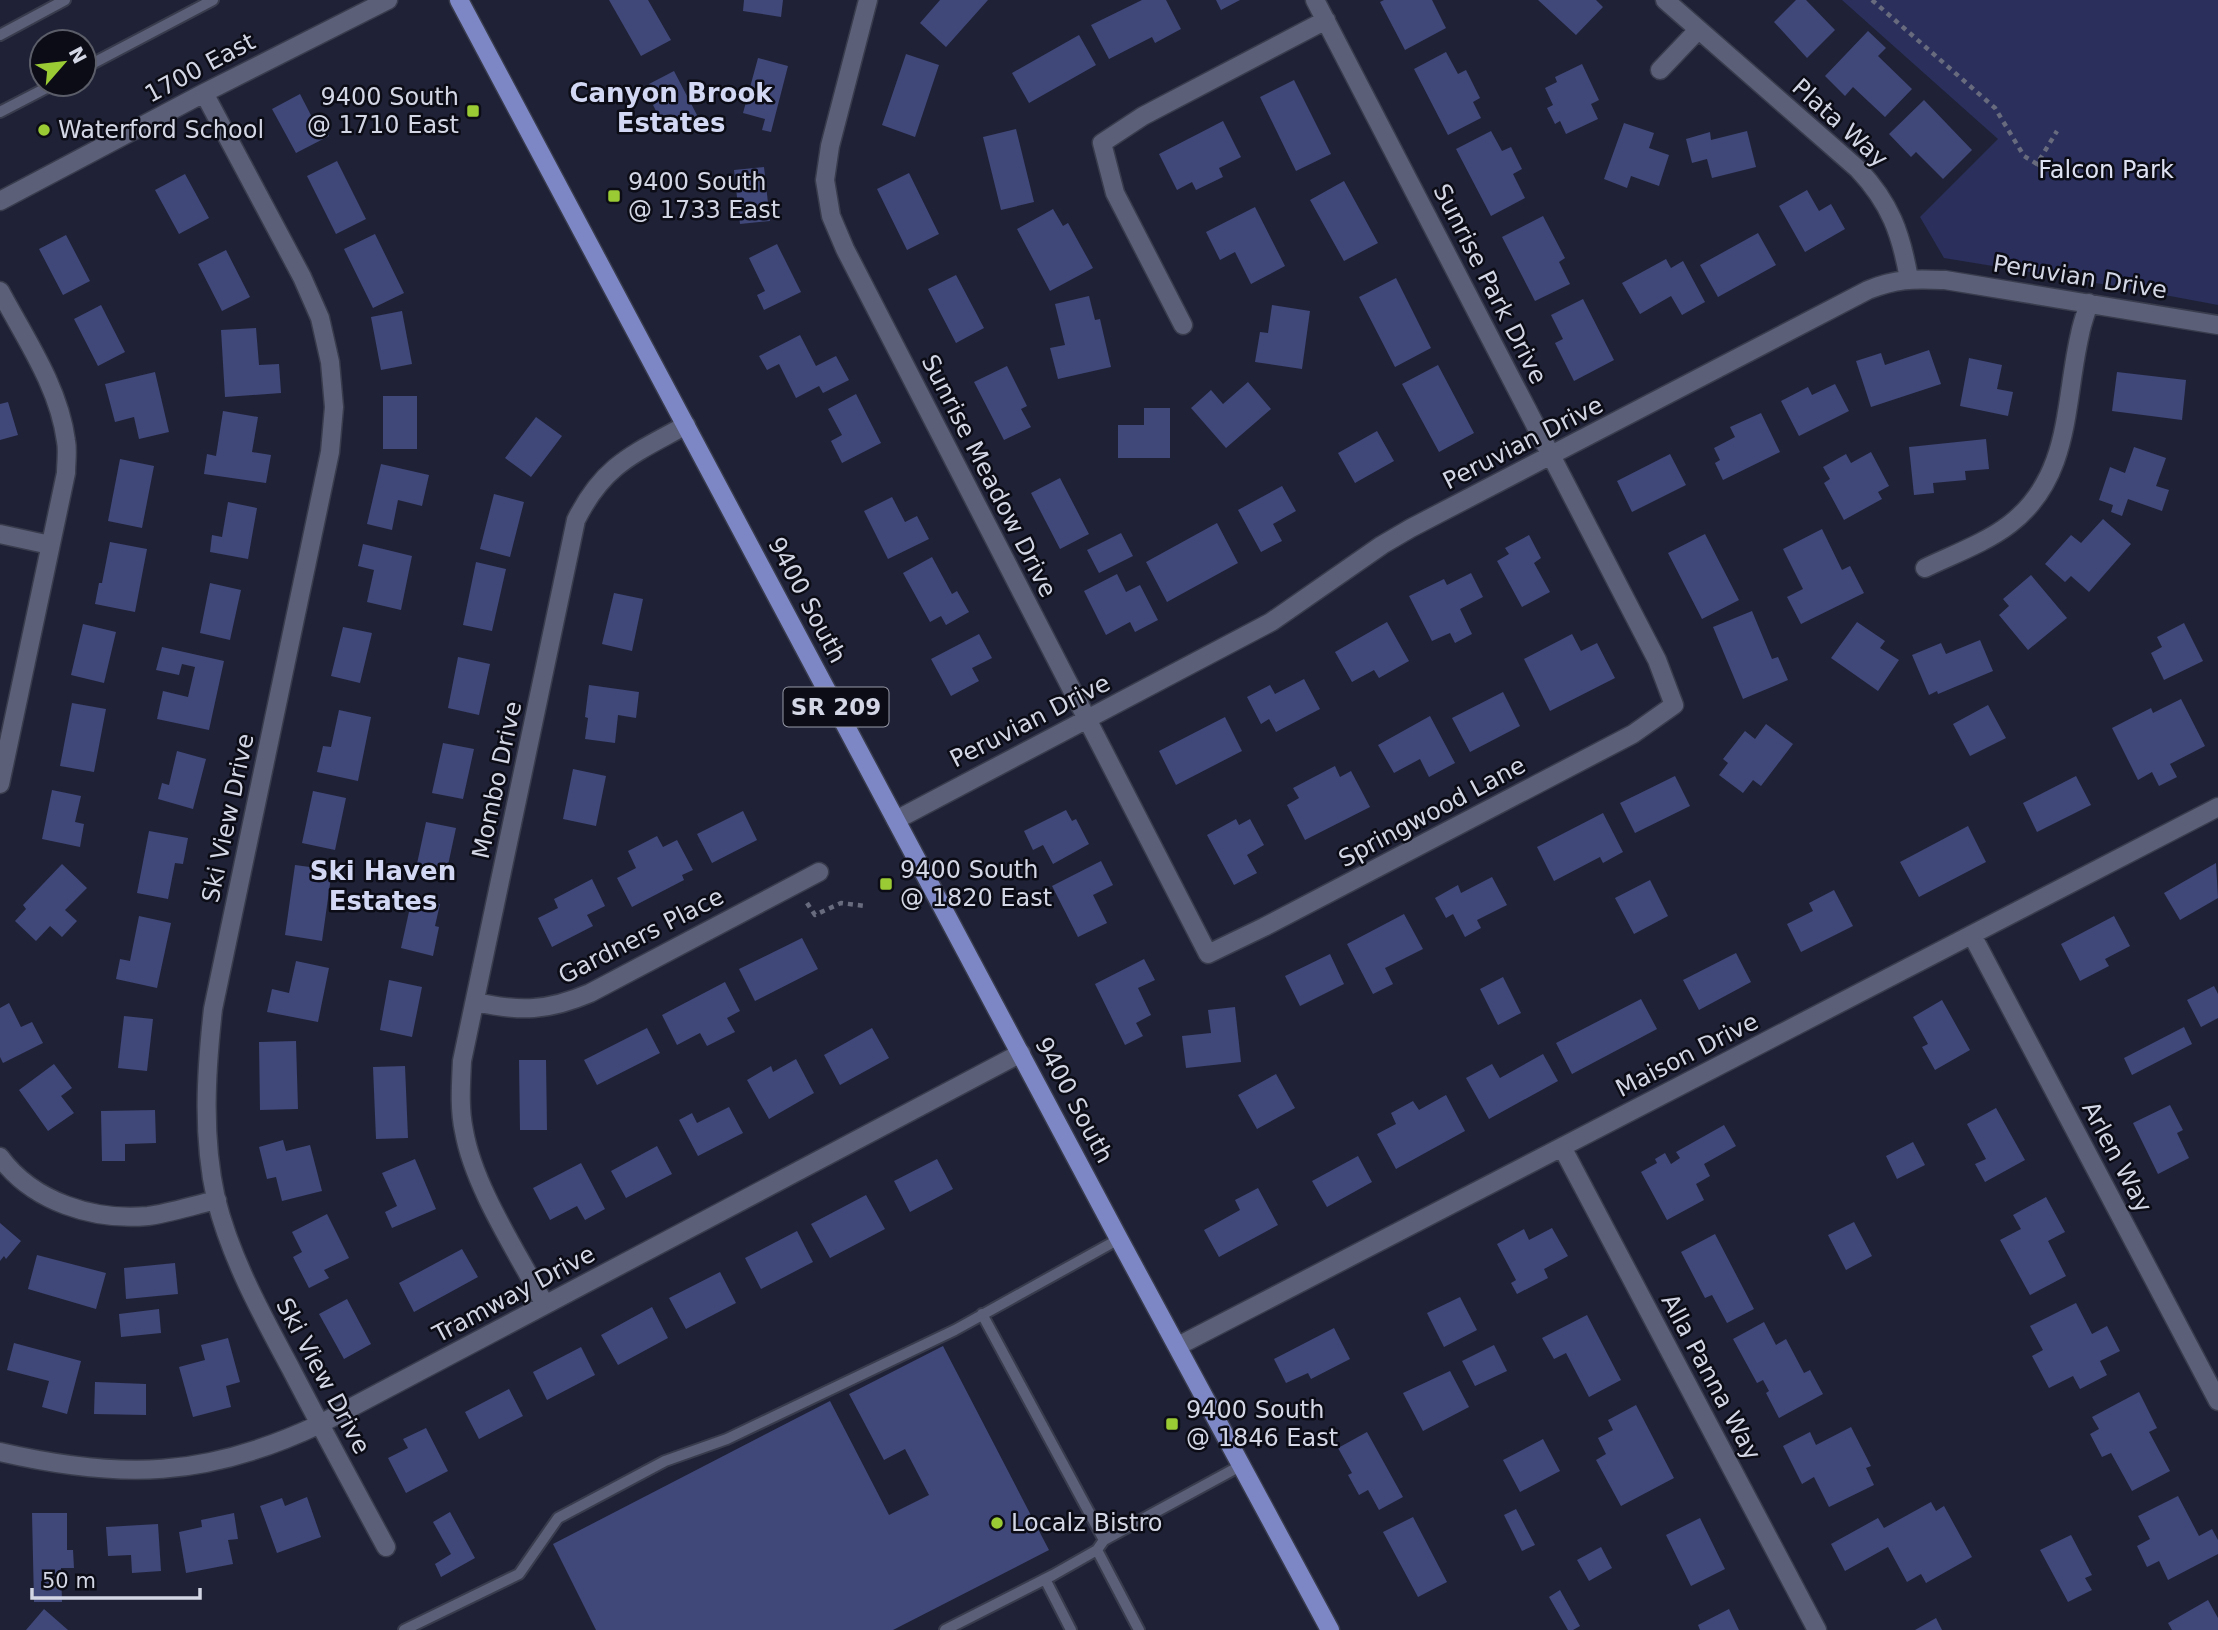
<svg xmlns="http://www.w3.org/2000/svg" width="2218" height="1630" font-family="'DejaVu Sans',sans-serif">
<rect width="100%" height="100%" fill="#1f2236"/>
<!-- green -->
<path fill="#2a2f5c" d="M1842 0H2218V305L2138 290 1944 258 1920 217 1998 139Z"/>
<!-- building -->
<path fill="#404779" d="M609 0H648L671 40 641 56Z
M744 0H783L781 17 743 11Z
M940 0H988L946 47 920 23Z
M1142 0H1166L1181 29 1155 43 1152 37 1109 59 1091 25Z
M1216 0H1240L1221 10Z
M1384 0H1432L1446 28 1405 50 1380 2Z
M1538 0H1596L1603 7 1576 35Z
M1796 0H1806L1835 30 1807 58 1774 22Z
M1868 31 1886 48 1878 56 1912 89 1885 117 1853 87 1845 96 1825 76Z
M1079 35 1096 65 1029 103 1012 73Z
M1446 52 1458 74 1466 70 1480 98 1473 102 1481 118 1448 135 1414 69Z
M906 54 939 65 915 137 882 125Z
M758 58 788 66 771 132 762 130 765 119 743 113Z
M1582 64 1599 100 1591 104 1598 119 1566 134 1560 121 1555 124 1547 108 1553 105 1545 88 1557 82 1555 77Z
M674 71 698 117 667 133 653 105 658 102 649 84Z
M1294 80 1331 154 1296 171 1260 97Z
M300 94 315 123 321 119 329 136 296 153 272 109Z
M1924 100 1972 150 1943 179 1916 152 1911 157 1889 134Z
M1223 121 1241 157 1219 168 1223 177 1196 190 1192 182 1177 190 1159 154Z
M1624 123 1654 133 1649 148 1669 155 1659 186 1631 176 1627 188 1604 179Z
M1016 129 1034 202 1001 210 983 137Z
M1491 131 1502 151 1511 147 1522 169 1513 174 1525 198 1491 216 1456 149Z
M1747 131 1756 167 1712 178 1707 159 1692 163 1686 139 1710 132 1711 140Z
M337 161 366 219 336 234 307 176Z
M764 167 770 221 740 224 734 170Z
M909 173 939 234 907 250 877 189Z
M185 174 209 218 179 234 155 190Z
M1344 181 1378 243 1344 261 1310 200Z
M1807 190 1819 211 1831 204 1845 229 1805 252 1779 206Z
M1255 207 1285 266 1251 284 1235 252 1220 260 1206 232Z
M1053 209 1063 226 1068 223 1093 268 1050 291 1017 229Z
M1543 216 1565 258 1559 262 1570 284 1535 301 1502 237Z
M1758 233 1776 265 1718 297 1700 265Z
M375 234 404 293 373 308 344 249Z
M66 235 90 281 63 295 39 249Z
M777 244 801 292 764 310 757 295 765 291 749 258Z
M226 250 250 297 222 311 198 264Z
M1666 259 1671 268 1683 261 1705 302 1682 315 1671 296 1640 314 1622 283Z
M956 275 984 328 956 343 928 289Z
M1396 278 1431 348 1395 367 1359 297Z
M1089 296 1095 320 1100 319 1111 367 1058 379 1050 348 1065 345 1055 304Z
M1583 299 1614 360 1574 381 1555 343 1563 339 1551 315Z
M101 305 125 352 98 366 74 319Z
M1272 305 1310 311 1302 369 1255 362 1260 332 1268 333Z
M402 311 412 364 381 370 371 317Z
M256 328 259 365 279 364 281 393 225 397 221 330Z
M800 335 816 366 836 356 849 380 823 393 819 386 796 398 779 364 767 370 759 356Z
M1929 350 1941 384 1871 407 1856 361 1881 353 1885 365Z
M1969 358 2002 365 1997 389 2013 392 2008 416 1960 406Z
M1438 365 1474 433 1439 452 1402 384Z
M1007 366 1027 406 1021 409 1031 427 1004 440 974 382Z
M155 372 169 432 139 439 134 417 115 422 105 384Z
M2117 372 2186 380 2182 420 2112 411Z
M1248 382 1271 409 1226 448 1191 408 1211 390 1223 404Z
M1835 384 1849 411 1799 436 1781 401 1808 387 1812 395Z
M856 394 881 443 842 463 831 441 842 435 828 409Z
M383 396H417V449H383Z
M8 402 18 435 0 440V404Z
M1144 408H1170V458H1118V425H1144Z
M223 411 258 417 252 452 271 455 266 483 204 474 207 454 216 456Z
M1761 413 1780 452 1723 480 1715 463 1720 460 1714 448 1735 437 1730 427Z
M536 417 562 436 531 477 505 458Z
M1377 431 1394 461 1355 483 1338 453Z
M1986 439 1989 469 1965 471 1966 480 1933 483 1934 493 1914 495 1909 447Z
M2134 447 2166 458 2156 486 2169 490 2162 511 2128 499 2122 516 2111 512 2113 505 2099 500 2110 467 2125 473Z
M1871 452 1889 486 1878 492 1882 499 1844 520 1824 483 1830 479 1823 467 1846 454 1851 463Z
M1670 454 1686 485 1632 512 1617 481Z
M120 459 154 466 142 528 108 521Z
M381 464 429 475 422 506 398 500 392 530 367 524Z
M1060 478 1089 534 1060 549 1031 493Z
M1282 486 1296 511 1273 524 1282 541 1261 552 1238 510Z
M494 494 524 502 510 557 480 549Z
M892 497 905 522 917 516 929 539 888 559 864 511Z
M228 502 257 508 248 559 210 552 212 535 222 537Z
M2103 519 2131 544 2089 592 2071 576 2065 582 2045 564 2071 535 2081 543Z
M1217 523 1238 563 1167 602 1146 562Z
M1822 529 1842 570 1850 566 1864 593 1801 624 1787 597 1803 589 1783 549Z
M1121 533 1133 556 1099 573 1087 550Z
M1705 534 1739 600 1702 619 1668 553Z
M1529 535 1541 558 1534 563 1550 592 1522 607 1497 561 1509 554 1505 548Z
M110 542 147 549 135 612 95 604 99 583H102Z
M363 544 412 556 401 610 367 602 374 570 358 566Z
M932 557 952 594 957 591 969 612 946 625 941 616 930 622 903 573Z
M476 562 506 569 492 631 463 625Z
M1471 573 1483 597 1460 609 1472 634 1455 643 1450 633 1432 641 1409 596 1444 579 1447 585Z
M1117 574 1126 592 1140 585 1158 620 1135 632 1130 622 1106 635 1084 591Z
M2031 575 2067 618 2028 650 1999 615 2009 606 2003 599Z
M210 583 241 590 230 640 200 633Z
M614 593 643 599 632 651 602 644Z
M1752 611 1772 659 1778 657 1788 680 1743 699 1713 627Z
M1387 622 1409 661 1379 678 1374 670 1352 682 1335 652Z
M1857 622 1885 641 1880 648 1899 660 1878 691 1831 658Z
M2184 623 2203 661 2164 680 2151 653 2162 647 2157 637Z
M83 624 116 632 104 683 71 675Z
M343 627 372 633 360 683 331 676Z
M979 634 992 658 972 668 979 681 951 696 931 659Z
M1572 634 1581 651 1597 643 1615 678 1550 711 1524 659Z
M1980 640 1993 671 1938 694 1937 691 1929 695 1912 655 1941 643 1946 654Z
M162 647 224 661 209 730 157 719 163 691 188 697 195 667 182 664 179 675 156 670Z
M458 657 490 664 479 715 448 708Z
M1304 679 1320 709 1276 732 1269 719 1261 724 1247 697 1270 685 1275 694Z
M589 685 639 692 636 718 618 715 615 743 585 739 588 718 585 717Z
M1503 692 1520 726 1470 752 1452 718Z
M2181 699 2205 746 2170 764 2177 777 2159 786 2152 772 2138 780 2112 728 2151 708 2153 713Z
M72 703 106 709 94 772 60 766Z
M1988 705 2006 738 1970 756 1953 724Z
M339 710 371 717 358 781 317 772 323 746 331 747Z
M1430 716 1455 763 1429 777 1420 759 1394 773 1378 745Z
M1225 717 1242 751 1176 785 1159 751Z
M1766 724 1793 744 1761 786 1753 780 1743 793 1719 775 1728 763 1723 759 1745 731 1755 739Z
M443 743 474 749 463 799 432 793Z
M177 751 206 759 193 809 158 799 162 783 169 785Z
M1335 766 1340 777 1351 771 1370 807 1305 840 1287 805 1299 798 1293 788Z
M573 769 606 776 596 826 563 819Z
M1675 776 1690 806 1635 833 1620 803Z
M2076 776 2091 805 2037 832 2023 803Z
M52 790 81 796 75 822 84 824 80 847 42 839Z
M313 791 346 798 335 850 302 843Z
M1066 810 1072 821 1076 819 1089 844 1053 864 1043 845 1033 850 1024 831Z
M743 811 757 840 712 863 697 834Z
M1603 813 1623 852 1603 863 1600 857 1554 881 1537 847Z
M1236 819 1239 825 1250 819 1264 845 1247 855 1257 873 1234 885 1207 835Z
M426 822 456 828 445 879 415 873Z
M1968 826 1986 862 1919 897 1900 862Z
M149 831 188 838 183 864 175 863 168 899 137 893Z
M657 836 663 847 677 840 693 870 682 875 684 880 632 907 617 878 636 868 628 851Z
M1101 861 1113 885 1093 895 1107 923 1078 937 1052 886Z
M2216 863 2218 898 2180 920 2164 893Z
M62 864 87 888 65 910 77 921 62 937 50 926 36 941 15 921 26 909 23 905Z
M295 865 332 870 322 941 285 935Z
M1492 877 1507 905 1477 920 1481 928 1465 937 1453 914 1446 918 1435 898 1458 885 1461 893Z
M592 879 605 906 587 915 593 926 552 947 538 918 558 908 554 899Z
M1650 880 1668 916 1634 934 1615 898Z
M1834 890 1853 926 1801 952 1787 924 1813 911 1809 903Z
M412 898 440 904 435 926 439 927 433 956 401 948Z
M1404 914 1423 949 1385 968 1393 984 1373 994 1347 944Z
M139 916 171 923 157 988 116 979 120 959 130 961Z
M2114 916 2130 946 2105 959 2109 966 2080 981 2061 944Z
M802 938 818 969 755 1001 739 969Z
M1736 953 1751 982 1699 1010 1683 980Z
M1330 954 1344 984 1300 1006 1285 976Z
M1144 959 1155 980 1138 988 1151 1015 1136 1023 1143 1036 1125 1045 1095 984Z
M296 961 329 968 318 1022 267 1012 272 989 289 993Z
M1503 977 1521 1013 1498 1025 1480 989Z
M389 980 422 987 412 1037 380 1030Z
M725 982 740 1011 727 1018 735 1032 707 1046 700 1033 677 1045 662 1015Z
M2214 986 2218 994V1018L2201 1027 2187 1000Z
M1641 999 1657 1029 1572 1074 1556 1043Z
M1942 1000 1970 1050 1935 1070 1922 1047 1928 1044 1913 1017Z
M9 1003 21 1027 32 1022 43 1043 3 1063 0 1057V1008Z
M1235 1007 1241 1062 1186 1068 1182 1036 1211 1033 1208 1010Z
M124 1016 153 1019 147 1071 118 1068Z
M2184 1027 2192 1044 2132 1075 2124 1058Z
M647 1028 660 1053 597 1085 584 1060Z
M872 1028 889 1058 840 1085 824 1055Z
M296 1041 298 1109 260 1110 259 1042Z
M1543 1054 1558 1081 1489 1119 1466 1078 1492 1064 1500 1078Z
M796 1059 814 1093 769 1119 747 1080 771 1066 773 1072Z
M519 1060H546L547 1130H520Z
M54 1064 72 1088 61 1096 74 1113 48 1131 19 1090Z
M405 1066 408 1138 376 1139 373 1067Z
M1276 1074 1295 1108 1257 1129 1238 1095Z
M1446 1095 1465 1131 1396 1169 1377 1134 1396 1124 1391 1113 1413 1101 1419 1110Z
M2170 1105 2183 1130 2177 1133 2189 1158 2158 1174 2133 1123Z
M729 1107 743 1133 698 1156 679 1120 692 1113 697 1123Z
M1996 1108 2025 1160 1985 1182 1975 1164 1986 1159 1967 1124Z
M155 1110 156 1143 125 1144V1161H102L101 1111Z
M1724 1125 1736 1146 1704 1164 1710 1176 1696 1184 1704 1200 1667 1220 1641 1172 1657 1163 1655 1159 1665 1153 1671 1164 1680 1158 1676 1152Z
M283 1140 286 1151 310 1145 322 1191 282 1201 276 1177 267 1179 259 1147Z
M1913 1142 1925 1165 1897 1179 1886 1156Z
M657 1146 672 1174 626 1198 611 1171Z
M1358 1156 1372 1182 1327 1207 1312 1181Z
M415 1159 436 1209 392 1228 385 1212 397 1206 382 1173Z
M937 1159 953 1189 910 1212 894 1181Z
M581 1163 605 1209 585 1220 577 1206 550 1220 533 1188Z
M1258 1188 1278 1225 1219 1257 1204 1230 1240 1210 1235 1200Z
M866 1195 885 1229 830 1258 811 1224Z
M2046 1197 2065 1232 2048 1241 2066 1276 2030 1295 2000 1240 2021 1229 2013 1215Z
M327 1214 349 1258 324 1270 329 1278 309 1288 293 1257 302 1252 292 1232Z
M1854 1222 1872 1256 1846 1270 1828 1235Z
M0 1223 21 1241 6 1259 4 1256 0 1261Z
M1552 1228 1568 1256 1544 1269 1548 1278 1517 1294 1511 1283 1516 1280 1497 1244 1524 1229 1529 1240Z
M797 1231 813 1262 761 1289 745 1258Z
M1715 1234 1754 1309 1727 1323 1712 1295 1705 1298 1681 1252Z
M462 1249 478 1277 414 1312 399 1283Z
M37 1255 106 1273 96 1309 28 1289Z
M175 1263 178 1294 126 1299 124 1268Z
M720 1272 736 1303 686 1329 669 1298Z
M1460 1297 1477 1330 1444 1347 1427 1313Z
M347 1299 371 1344 344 1359 319 1314Z
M2076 1303 2092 1334 2107 1326 2120 1351 2100 1361 2107 1375 2080 1389 2073 1376 2049 1388 2032 1356 2043 1350 2030 1326Z
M652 1307 668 1338 618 1365 601 1335Z
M159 1309 161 1333 121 1337 119 1314Z
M1587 1315 1621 1380 1589 1397 1566 1353 1554 1359 1542 1338Z
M1764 1322 1776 1345 1786 1339 1804 1373 1810 1370 1823 1394 1779 1418 1766 1393 1769 1391 1763 1380 1757 1383 1733 1339Z
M1334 1328 1350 1359 1311 1379 1308 1373 1286 1383 1274 1359Z
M228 1338 240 1382 226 1386 231 1407 193 1417 179 1367 205 1360 201 1345Z
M14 1343 81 1361 67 1414 42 1407 49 1381 7 1370Z
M1494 1345 1507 1371 1475 1386 1462 1361Z
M943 1346 1049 1550 893 1630H596L553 1544 830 1401 889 1515 929 1495 905 1449 884 1460 849 1394Z
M581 1347 595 1375 547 1400 533 1372Z
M1450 1371 1469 1407 1423 1431 1403 1393Z
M95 1382 146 1384V1415L94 1414Z
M509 1389 523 1416 479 1439 465 1412Z
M2139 1392 2157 1428 2149 1432 2170 1471 2132 1491 2111 1453 2102 1457 2090 1434 2099 1429 2092 1417Z
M1636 1405 1674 1478 1621 1506 1596 1460 1606 1454 1598 1438 1613 1430 1608 1420Z
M1851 1427 1871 1466 1866 1468 1874 1485 1829 1507 1814 1477 1802 1484 1783 1446 1810 1432 1816 1445Z
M426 1428 448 1471 406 1493 388 1458 408 1448 403 1439Z
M1367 1432 1403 1497 1379 1510 1368 1490 1359 1495 1348 1475 1352 1473 1338 1448Z
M1543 1439 1560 1471 1520 1492 1503 1460Z
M2178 1496 2199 1536 2212 1529 2218 1540V1554L2168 1580 2159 1561 2147 1567 2137 1546 2150 1539 2138 1516Z
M307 1497 321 1537 277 1553 260 1506 282 1498 285 1506Z
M1931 1502 1936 1511 1944 1506 1972 1557 1926 1583 1921 1574 1907 1582 1888 1547 1845 1571 1831 1544 1878 1518 1884 1528Z
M1516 1509 1535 1545 1522 1551 1504 1515Z
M450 1512 475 1558 441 1577 435 1564 451 1554 433 1522Z
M32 1513H67V1550H73L74 1568H61L62 1602H34Z
M234 1513 238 1539 228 1540 233 1564 186 1573 179 1532 202 1527 201 1520Z
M1413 1517 1447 1582 1418 1597 1383 1532Z
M1700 1518 1725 1569 1691 1586 1666 1535Z
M158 1524 161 1571 132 1573 131 1555 108 1556 106 1527Z
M2071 1535 2092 1575 2085 1578 2092 1590 2068 1602 2040 1550Z
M1601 1547 1612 1568 1589 1581 1577 1560Z
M1560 1590 1580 1626 1573 1630H1568L1549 1597Z
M2208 1600 2218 1618V1630H2172L2168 1623Z
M44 1609 68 1630H26Z
M1729 1609 1739 1630H1700L1698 1625Z
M1936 1618 1942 1630H1915Z"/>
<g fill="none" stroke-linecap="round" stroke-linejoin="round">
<!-- service casing -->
<g stroke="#393c4d" stroke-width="14">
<path id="service" d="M0 35 65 0
M84 68 213 0
M0 112 54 84
M982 1314 1104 1540
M1097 1550 1139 1630
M1045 1579 1071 1630
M404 1630 519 1574 558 1518 665 1461 727 1439 955 1330 1119 1239
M945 1630 1053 1575 1097 1550 1104 1540 1242 1465"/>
</g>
<!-- minor casing -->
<g stroke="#393c4d" stroke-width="21">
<path id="minor" d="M868 0 830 146 825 180 831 216 845 249 1208 954 1264 927 1633 734 1674 705 1657 660 1315 0
M1665 0 1858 169C1890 203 1901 233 1909 279
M1660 70 1698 30
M204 93 302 277 320 318 330 362 334 407 330 452 213 1009C206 1072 202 1137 216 1199 231 1259 262 1315 291 1369 322 1429 354 1488 386 1547
M0 201 204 93 388 0
M0 291C25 338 59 387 66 441 68 451 66 463 66 473L0 784
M1183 325 1115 193 1102 143 1143 116 1326 20
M0 534 50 545
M1925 568C1952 555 1987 542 2010 524 2072 476 2064 402 2080 334 2082 323 2086 313 2089 303
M896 820 1271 622 1382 545 1411 528 1868 290C1898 278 1913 279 1945 280L2218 325
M1972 935 2218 1401
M476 1002C520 1012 548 1011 590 993L819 872
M1562 1147 1817 1630
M0 1157C33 1202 94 1221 148 1216 171 1213 194 1205 217 1200
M545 1305C518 1253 474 1188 464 1131 459 1108 461 1084 462 1061L576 520C604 464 634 454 686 425
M1178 1346 2218 807
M0 1452C121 1480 206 1478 320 1424L1021 1053"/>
</g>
<!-- primary casing -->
<g stroke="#393c4d" stroke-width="21">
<path id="primary" d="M459 0 1119 1239 1330 1630"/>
</g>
<!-- path -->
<path stroke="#686b7d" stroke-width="4.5" stroke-dasharray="5 5" stroke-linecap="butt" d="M1872 0 1995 108 2024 156 2037 164 2057 131
M2037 164 2056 173 2079 172
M807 903 815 915 841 903 865 906"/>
<!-- service -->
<use href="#service" stroke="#5b5f77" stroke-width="10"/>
<!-- minor -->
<use href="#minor" stroke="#5b5f77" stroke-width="18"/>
<!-- primary -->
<use href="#primary" stroke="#7d87c5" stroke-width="18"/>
</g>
<!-- markers -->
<g fill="#9bcb34" stroke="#0b0c15" stroke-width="2.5">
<rect x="466" y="104" width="14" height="14" rx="3.5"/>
<circle cx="44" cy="130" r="7"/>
<rect x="607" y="189" width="14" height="14" rx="3.5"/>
<rect x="879" y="877" width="14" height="14" rx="3.5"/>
<rect x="1165" y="1417" width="14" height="14" rx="3.5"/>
<circle cx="997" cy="1523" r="7"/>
</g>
<g text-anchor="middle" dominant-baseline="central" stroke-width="5" stroke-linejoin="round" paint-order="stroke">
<!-- shield labels -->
<rect fill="#0b0c15" stroke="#9799a6" stroke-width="2" x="783.5" y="687.5" width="105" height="39" rx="5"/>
<g font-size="23" font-weight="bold" fill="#d3d6e4">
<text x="836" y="707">SR 209</text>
</g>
<!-- street labels -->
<g font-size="24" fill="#d3d6e4" stroke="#0b0c15">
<text transform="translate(200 68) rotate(-28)">1700 East</text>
<text transform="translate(1840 123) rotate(42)">Plata Way</text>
<text transform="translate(2080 277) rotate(9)">Peruvian Drive</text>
<text transform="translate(1490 284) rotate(63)">Sunrise Park Drive</text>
<text transform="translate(1523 443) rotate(-27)">Peruvian Drive</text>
<text transform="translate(989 476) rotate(63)">Sunrise Meadow Drive</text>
<text transform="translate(807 600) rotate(62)">9400 South</text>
<text transform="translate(1030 721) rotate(-27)">Peruvian Drive</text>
<text transform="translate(497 780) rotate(-78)">Mombo Drive</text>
<text transform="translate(1432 812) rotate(-28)">Springwood Lane</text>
<text transform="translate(228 818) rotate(-78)">Ski View Drive</text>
<text transform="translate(641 936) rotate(-27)">Gardners Place</text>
<text transform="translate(1687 1055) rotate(-27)">Maison Drive</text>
<text transform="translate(1074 1100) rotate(62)">9400 South</text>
<text transform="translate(2117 1157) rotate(62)">Arlen Way</text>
<text transform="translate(514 1294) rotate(-28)">Tramway Drive</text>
<text transform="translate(323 1376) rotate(62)">Ski View Drive</text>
<text transform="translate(1711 1377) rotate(62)">Alla Panna Way</text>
</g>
<!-- poi labels -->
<g font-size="24" fill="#d3d6e4" stroke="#0b0c15" text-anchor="start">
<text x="459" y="97" text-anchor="end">9400 South<tspan x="459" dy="28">@ 1710 East</tspan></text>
<text x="58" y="130">Waterford School</text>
<text x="628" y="182">9400 South<tspan x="628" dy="28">@ 1733 East</tspan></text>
<text x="900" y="870">9400 South<tspan x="900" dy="28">@ 1820 East</tspan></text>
<text x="1186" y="1410">9400 South<tspan x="1186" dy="28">@ 1846 East</tspan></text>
<text x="1011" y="1523">Localz Bistro</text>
</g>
<!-- park labels -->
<g font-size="24" fill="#dde1f1" stroke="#0b0c15">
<text x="2106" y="170">Falcon Park</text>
</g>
<!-- neighbourhood labels -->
<g font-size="26" font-weight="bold" fill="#d2d8f3" stroke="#0b0c15">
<text x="671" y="93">Canyon Brook<tspan x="671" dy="30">Estates</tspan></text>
<text x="383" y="871">Ski Haven<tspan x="383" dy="30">Estates</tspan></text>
</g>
</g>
<!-- north arrow -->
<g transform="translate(63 63) rotate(62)"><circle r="33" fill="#0b0c15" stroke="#5b5d68" stroke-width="2"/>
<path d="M0-5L12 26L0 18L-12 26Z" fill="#9bcb34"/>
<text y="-10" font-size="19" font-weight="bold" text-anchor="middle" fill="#d3d6e4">N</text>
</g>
<!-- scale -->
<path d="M32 1588v10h168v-10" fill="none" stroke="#d3d6e4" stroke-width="3.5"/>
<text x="42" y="1588" font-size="21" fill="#d3d6e4" stroke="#0b0c15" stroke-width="5" paint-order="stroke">50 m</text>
</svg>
